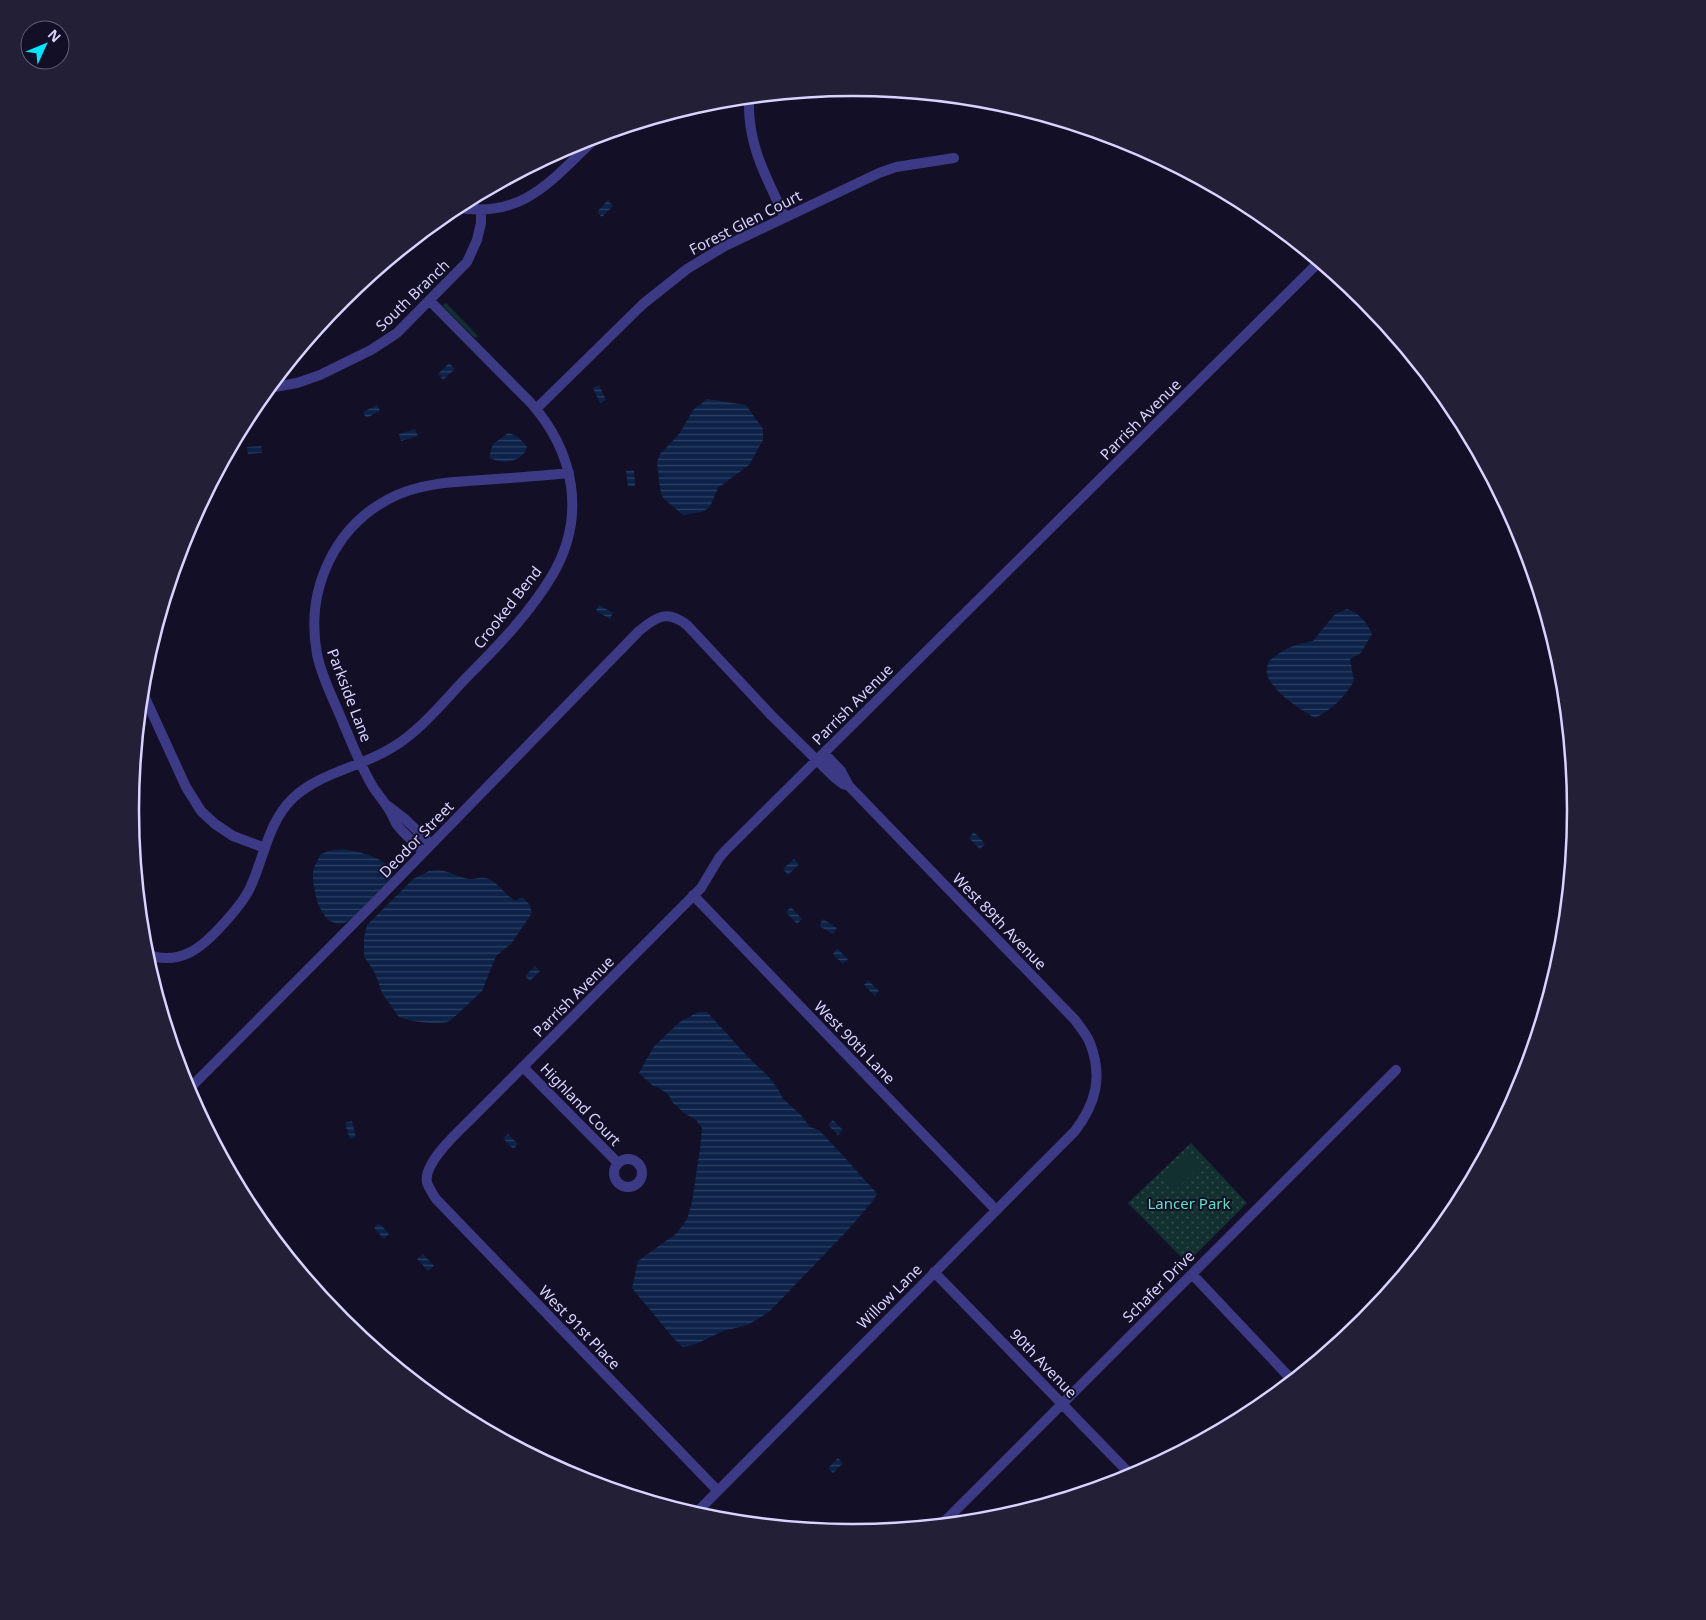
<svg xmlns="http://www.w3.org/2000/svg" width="1706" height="1620" font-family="'Noto Sans',sans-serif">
<defs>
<pattern id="grass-tufts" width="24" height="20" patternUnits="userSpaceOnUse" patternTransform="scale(1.25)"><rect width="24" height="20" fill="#12302f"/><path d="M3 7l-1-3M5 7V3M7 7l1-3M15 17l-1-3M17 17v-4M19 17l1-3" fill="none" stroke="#344d4e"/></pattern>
<pattern id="park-dots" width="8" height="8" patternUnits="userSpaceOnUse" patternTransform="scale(1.25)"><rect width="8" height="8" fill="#12302f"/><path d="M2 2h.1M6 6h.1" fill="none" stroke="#344d4e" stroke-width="1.8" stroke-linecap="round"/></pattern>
<pattern id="water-rules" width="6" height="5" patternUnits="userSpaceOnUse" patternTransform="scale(1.25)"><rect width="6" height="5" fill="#0c2248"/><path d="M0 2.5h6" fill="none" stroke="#2f4163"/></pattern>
</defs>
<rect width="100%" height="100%" fill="#130f26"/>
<!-- grass -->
<path fill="url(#grass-tufts)" d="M446 303 478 336 475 338 444 307 443 305Z"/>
<!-- park -->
<path fill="url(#park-dots)" d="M1191 1143 1247 1203 1187 1263 1128 1203Z"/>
<!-- garden -->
<path fill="#12302f" d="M1188 1152 1201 1165 1177 1189 1164 1177Z"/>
<!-- water -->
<path fill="url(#water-rules)" d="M608 200 613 206 602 217 597 212Z
M354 289 359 296 345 305 342 300Z
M449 363 455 369 443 380 438 374Z
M599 385 606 400 600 403 593 388Z
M707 399 746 405 763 429V440L749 465 718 488 710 507 702 512 683 515 663 498 660 489 657 462 660 454 680 433 693 410Z
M377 405 380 411 366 418 363 412Z
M415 429 418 436 401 441 399 434Z
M508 433C518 435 521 440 527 447 523 462 501 466 489 457L493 444Z
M261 446 262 453 248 454 247 447Z
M634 470 635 486 628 487 626 471Z
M599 605 613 613 610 619 596 611Z
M1347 609C1359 613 1367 622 1372 634L1361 653 1350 659 1354 681C1344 698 1333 709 1315 718 1301 710 1271 691 1267 674 1266 671 1268 665 1268 662 1285 648 1292 645 1313 641L1335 614Z
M974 832 985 844 980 849 969 838Z
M342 849C360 852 383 856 393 872 391 882 380 889 374 896 366 903 356 917 346 922 321 932 312 889 313 872 314 866 318 860 320 855L328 851Z
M794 859 799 864 788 875 783 869Z
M439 870C450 871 459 878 469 879 476 879 482 876 489 879 500 884 505 896 516 901L519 898H523L530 905 532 913 511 944 496 956 482 991 450 1021 442 1023H429L412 1021 399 1017 382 993 375 973 364 956V937L367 925 413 879 429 871Z
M791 907 802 919 797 924 786 912Z
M823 919 837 928 833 934 819 926Z
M836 949H838L848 959 843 964 833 954Z
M535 966 540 971 530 981 525 976Z
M868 980 879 991 875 996 864 985Z
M698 1012H707L749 1058 768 1076 778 1089 783 1099 801 1115 810 1127 819 1130 858 1172C864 1181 871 1185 877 1194L872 1202 847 1231 769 1312 748 1325 723 1331 696 1344 683 1347 674 1339 632 1288 638 1261 677 1233 687 1219 692 1202 700 1149 702 1128 696 1120 684 1113 673 1103 668 1094 659 1088 653 1086 639 1073 654 1046 680 1022Z
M833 1120 843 1130 838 1135 828 1125Z
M352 1121 356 1137 350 1139 345 1123Z
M508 1134 518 1144 513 1149 503 1138Z
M379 1223 389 1234 384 1239 374 1228Z
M423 1254 434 1266 428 1271 417 1259Z
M838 1458 843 1463 833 1473 828 1468Z"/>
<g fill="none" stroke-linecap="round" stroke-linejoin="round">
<!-- street -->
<path stroke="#3d3a85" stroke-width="10" d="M749 98C747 144 766 177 785 217
M455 207C524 221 554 177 598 136
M269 388 297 383 320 375 371 350 397 333 467 262 477 240 481 223V210
M536 409 643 304 687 269 725 246 879 173 896 167 954 158
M142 691 186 787 201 811 215 824 233 836 265 848
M388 806 405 819 431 844
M423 852C415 843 405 835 397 825 393 818 391 811 386 805 382 799 377 793 373 787 361 767 353 746 344 725 335 702 322 679 317 654 305 589 335 523 397 495 424 483 454 482 482 480 511 478 540 476 569 473
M693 895 996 1210
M145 954C181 967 203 947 225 922 234 912 244 901 250 888 264 858 268 822 293 798 321 772 362 767 393 747 420 731 444 701 466 678 497 647 531 612 553 574 587 515 574 451 530 402L430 301
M523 1067 618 1163
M188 1090 381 896 639 631C656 617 667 609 687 625L771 715 834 777 843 784 849 786 841 771 824 753
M614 1173a14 14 0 1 1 28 0a14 14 0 1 1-28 0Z
M934 1272 1132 1476
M1192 1274 1292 1380
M717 1490 436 1199C433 1194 428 1187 427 1182 423 1163 459 1131 471 1119L701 888 719 858 725 851 1319 262
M695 1514 1075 1131C1096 1103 1103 1077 1090 1043 1087 1035 1080 1027 1075 1020L849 786
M942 1524 1396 1070"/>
</g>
<g text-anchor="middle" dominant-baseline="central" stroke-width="4" stroke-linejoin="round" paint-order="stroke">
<!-- street labels -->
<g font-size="15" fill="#d9d4ff" stroke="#130f26">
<text transform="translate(745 222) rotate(-27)">Forest Glen Court</text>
<text transform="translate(412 295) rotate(-44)">South Branch</text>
<text transform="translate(1140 419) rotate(-45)">Parrish Avenue</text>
<text transform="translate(507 607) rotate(-52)">Crooked Bend</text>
<text transform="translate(350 695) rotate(69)">Parkside Lane</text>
<text transform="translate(852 704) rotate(-45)">Parrish Avenue</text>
<text transform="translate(416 839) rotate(-46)">Deodor Street</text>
<text transform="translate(1000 921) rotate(46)">West 89th Avenue</text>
<text transform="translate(573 996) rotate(-45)">Parrish Avenue</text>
<text transform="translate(855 1042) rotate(46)">West 90th Lane</text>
<text transform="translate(581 1104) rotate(46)">Highland Court</text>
<text transform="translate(1158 1286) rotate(-45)">Schafer Drive</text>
<text transform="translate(889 1296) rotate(-45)">Willow Lane</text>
<text transform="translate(580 1327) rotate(46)">West 91st Place</text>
<text transform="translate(1044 1363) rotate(46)">90th Avenue</text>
</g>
<!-- park labels -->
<g font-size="15" fill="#5fe0c0" stroke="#130f26">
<text x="1189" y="1203">Lancer Park</text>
</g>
</g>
<!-- crop -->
<path d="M0 0H1706V1620H0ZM139 810a714 714 0 1 1 1428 0a714 714 0 1 1-1428 0Z" fill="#231f37" fill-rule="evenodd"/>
<path fill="none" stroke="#d9d4ff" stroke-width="2.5" d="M139 810a714 714 0 1 1 1428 0a714 714 0 1 1-1428 0Z"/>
<!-- north arrow -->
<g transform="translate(45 45) rotate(46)"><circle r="24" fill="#130f26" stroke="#625e7d"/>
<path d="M0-4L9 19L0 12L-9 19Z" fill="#00e5ff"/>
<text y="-8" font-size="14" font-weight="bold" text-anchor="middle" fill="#d9d4ff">N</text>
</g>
</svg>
